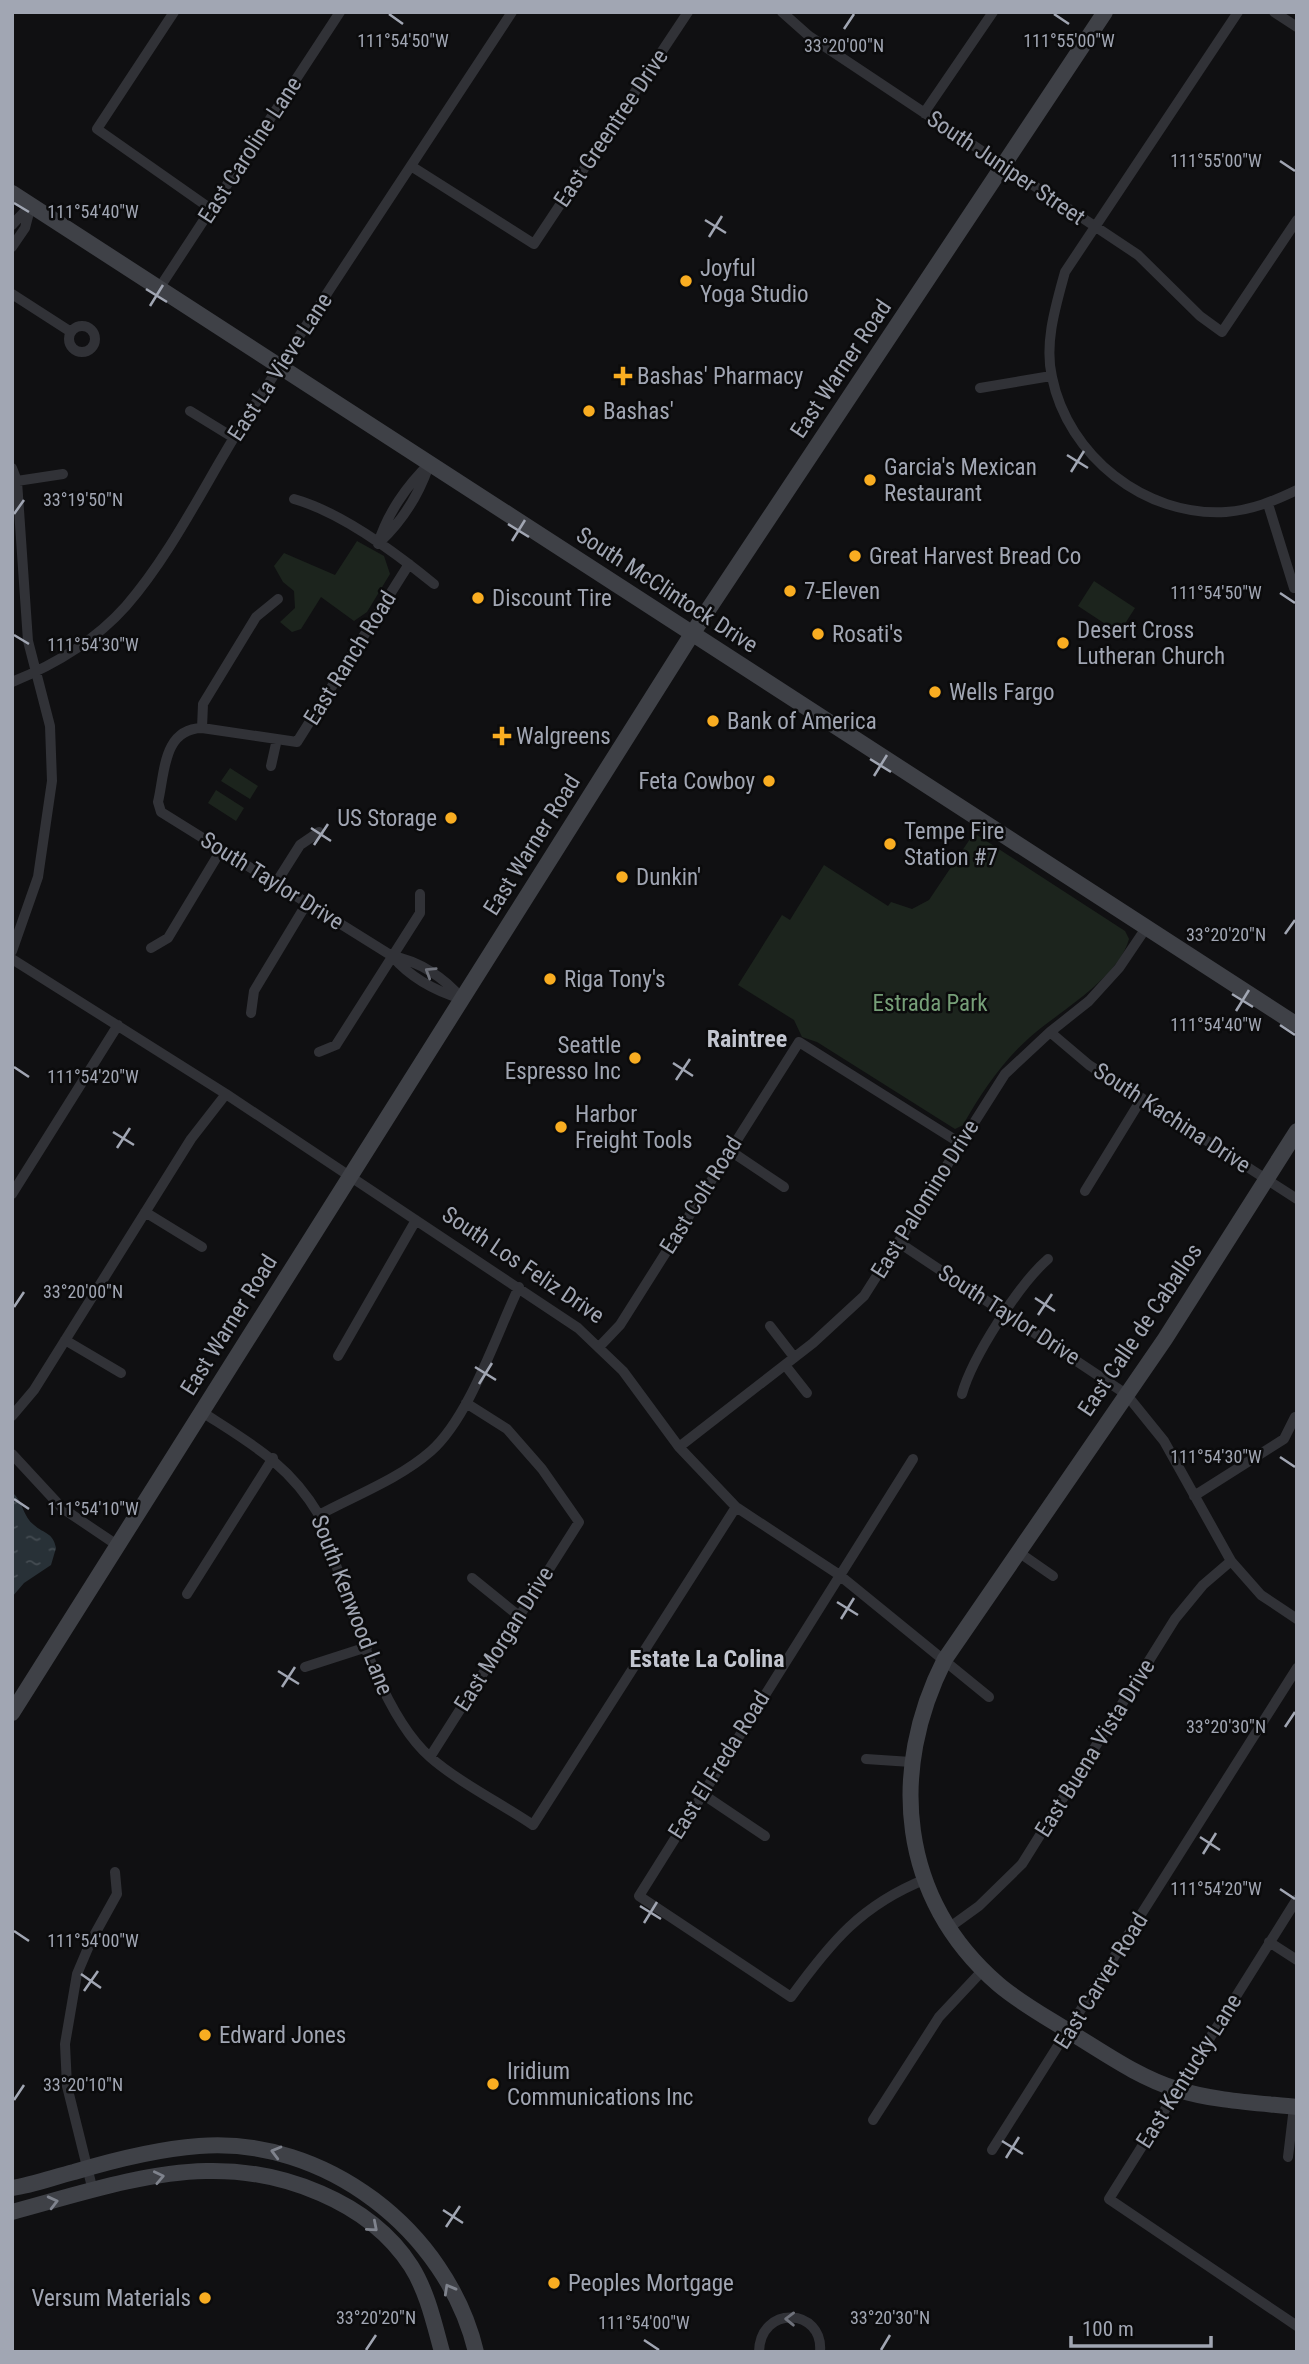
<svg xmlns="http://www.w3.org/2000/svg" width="1309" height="2364" font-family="'Roboto Condensed',sans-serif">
<defs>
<pattern id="water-ripples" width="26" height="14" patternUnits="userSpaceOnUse" patternTransform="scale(1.75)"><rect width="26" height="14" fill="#283137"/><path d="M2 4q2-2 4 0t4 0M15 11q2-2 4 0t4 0" fill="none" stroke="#444c52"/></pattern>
</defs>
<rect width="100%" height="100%" fill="#101012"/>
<!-- park -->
<path fill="#1c241d" d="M357 541 384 556 390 574 367 612 354 621 321 597 301 629 292 632 280 622 295 608 294 591 283 582 274 566 284 553 335 575Z
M1094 581 1135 608 1119 633 1078 606Z
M230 768 258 786 250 799 221 781Z
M216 790 244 808 236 821 208 803Z
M974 833 1125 931 1129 939C1118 979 1058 1012 1029 1038 1002 1062 981 1093 963 1125L955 1129 817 1042 802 1037 794 1020 738 985 782 915 790 920 824 865 888 906 891 902 912 909 929 900Z"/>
<!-- water -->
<path fill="url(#water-ripples)" d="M12 1492C23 1501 23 1517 34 1525 44 1534 53 1532 56 1548L51 1565 24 1583 12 1597Z"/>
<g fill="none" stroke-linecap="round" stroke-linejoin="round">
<!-- street -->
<path stroke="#313237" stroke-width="10" d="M174 12 97 129 211 209
M782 12 809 36 1138 255 1200 316 1222 332 1297 220
M1238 12 1065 272C1056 305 1044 343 1052 377 1068 456 1145 517 1226 512 1252 510 1274 501 1297 490
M1274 12 1297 27
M924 113 993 12
M411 166 534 244 688 12
M12 225 29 207
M12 247 25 228 31 205
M160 287 340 12
M12 294 71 332
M69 339a13 13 0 1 1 26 0a13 13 0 1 1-26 0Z
M980 388 1051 376
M190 411 234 438
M12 468 17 481 28 641 50 726 52 781 38 877 12 951
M17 481 63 474
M294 499C341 512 396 553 434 584
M1268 504 1294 588
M380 542C401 522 418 496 428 468
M378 544C387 514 407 485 430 463
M278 599 256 617 203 704 202 728C163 729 165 772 158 802L161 812 392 956C410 977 435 991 462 999
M12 682C54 665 95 641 126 606 174 551 208 477 248 415 335 280 424 146 512 12
M202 728 297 742 409 564
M271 766 277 739
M276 883 300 845 319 832
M151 948 168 938 221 850
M392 956C419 961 445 978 462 999
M12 959 226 1094 578 1328 623 1371 679 1447 736 1507 838 1574 989 1697
M251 1013 254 991 307 903
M1050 1032 1089 1065 1297 1199
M319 1052 336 1045 420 913V894
M729 1150 784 1187
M1085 1191 1142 1098
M12 1194 118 1025
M145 1212 202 1247
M898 1242 1126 1394 1164 1441 1231 1561 1261 1595 1297 1619
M770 1326 794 1357
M65 1340 121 1373
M600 1346 620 1325 799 1042 960 1143
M338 1356 416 1220
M785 1365 807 1393
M962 1394C972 1358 1019 1284 1048 1259
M202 1412C250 1443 289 1464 319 1515 344 1583 376 1710 430 1757 457 1781 502 1804 533 1825L736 1507
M12 1416 34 1390 191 1139 226 1094
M679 1447 813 1343 864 1296 1005 1074 1050 1032 1089 1001 1119 968 1146 928
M12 1454 62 1508 117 1545
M913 1459 639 1896 791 1997C831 1942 861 1905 926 1879
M1194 1496 1284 1439 1295 1417
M319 1515C356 1495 399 1479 431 1451 470 1416 496 1335 519 1287
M1017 1551 1053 1576
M472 1578 519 1616
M187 1594 273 1458
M305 1667 367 1647
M430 1757 579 1522 542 1469 507 1429 466 1403
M866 1759 911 1762
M701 1793 765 1836
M1297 1899 1109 2199 1297 2326
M950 1927 979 1906 1022 1864 1175 1619 1203 1585 1231 1561
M1269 1942 1297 1960
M873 2120 939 2017 983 1970
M992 2150 1297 1668
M1288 2157 1294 2107
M93 2191 67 2086 65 2044 77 1974 91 1941 117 1894 115 1872
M759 2352C760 2304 824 2308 820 2352"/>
<!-- secondary -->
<path stroke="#3f4147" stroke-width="16" d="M12 193 1297 1025
M1297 1131 1165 1339 945 1659C888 1771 899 1898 998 1984 1020 2003 1048 2018 1073 2034 1106 2054 1138 2077 1176 2089 1213 2101 1258 2103 1297 2107
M12 1713 692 634 1105 12
M12 2188C33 2185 54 2177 74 2172 114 2160 158 2149 199 2146 324 2136 447 2230 476 2352
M12 2212C72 2196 144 2172 206 2171 281 2169 369 2201 411 2266 427 2291 434 2323 442 2352"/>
</g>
<!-- one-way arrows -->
<defs><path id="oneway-chevron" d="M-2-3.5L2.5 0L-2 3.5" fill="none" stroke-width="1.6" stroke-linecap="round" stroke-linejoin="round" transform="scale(1.75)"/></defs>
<g stroke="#6f727b">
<use href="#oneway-chevron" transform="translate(430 972) rotate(-148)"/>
<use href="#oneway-chevron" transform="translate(790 2319) rotate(-179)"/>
</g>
<g stroke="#7f838d">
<use href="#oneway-chevron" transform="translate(276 2152) rotate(-165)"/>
<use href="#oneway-chevron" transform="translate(159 2177) rotate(-12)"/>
<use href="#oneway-chevron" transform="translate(53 2202) rotate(-14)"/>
<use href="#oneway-chevron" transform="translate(373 2227) rotate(41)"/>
<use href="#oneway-chevron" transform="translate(449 2289) rotate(-119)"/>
</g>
<!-- ticks -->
<path fill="none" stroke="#a1a6b3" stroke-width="2.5" d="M389 14 403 24M1054 14 1069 24M844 29 854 14M1280 161 1295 171M14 203 29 212M705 220 726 233M709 237 722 216M146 289 167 302M150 306 163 285M1067 455 1088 468M1071 472 1084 451M14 514 24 500M508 524 529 537M512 541 525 520M1280 593 1295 603M14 635 29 644M870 759 891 772M874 776 887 755M311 828 331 841M314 845 328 824M1285 934 1295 920M1232 994 1253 1007M1236 1011 1249 990M1280 1025 1295 1035M673 1063 693 1076M14 1067 29 1077M676 1080 690 1059M113 1132 134 1145M117 1148 130 1128M1035 1298 1055 1311M14 1307 24 1292M1038 1315 1052 1294M475 1367 496 1380M479 1384 492 1363M1280 1457 1295 1467M14 1499 29 1509M837 1602 858 1615M841 1619 854 1598M278 1671 299 1684M282 1687 295 1667M1285 1727 1295 1712M1200 1837 1220 1850M1203 1854 1216 1833M1280 1889 1295 1899M640 1906 661 1919M644 1923 657 1902M14 1931 29 1941M81 1974 101 1988M84 1991 98 1971M14 2100 24 2085M1002 2141 1023 2154M1006 2158 1019 2137M443 2210 463 2223M446 2227 460 2206M644 2340 659 2350M366 2350 376 2335M881 2350 890 2335"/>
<!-- markers -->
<g fill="#f9ad21" stroke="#0b0b0c" stroke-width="2.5">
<circle cx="686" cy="281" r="7"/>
<path d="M619.5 365.5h7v7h7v7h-7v7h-7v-7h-7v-7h7z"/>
<circle cx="589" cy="411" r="7"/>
<circle cx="870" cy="480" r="7"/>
<circle cx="855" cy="556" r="7"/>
<circle cx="790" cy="591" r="7"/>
<circle cx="478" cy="598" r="7"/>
<circle cx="818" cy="634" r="7"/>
<circle cx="1063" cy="643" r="7"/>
<circle cx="935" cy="692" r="7"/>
<circle cx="713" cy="721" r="7"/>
<path d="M498.5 725.5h7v7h7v7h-7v7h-7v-7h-7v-7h7z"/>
<circle cx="769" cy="781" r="7"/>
<circle cx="451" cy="818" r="7"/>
<circle cx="890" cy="844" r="7"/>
<circle cx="622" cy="877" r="7"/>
<circle cx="550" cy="979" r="7"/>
<circle cx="635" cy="1058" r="7"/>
<circle cx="561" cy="1127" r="7"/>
<circle cx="205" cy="2035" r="7"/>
<circle cx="493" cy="2084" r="7"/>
<circle cx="554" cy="2283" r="7"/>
<circle cx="205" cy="2298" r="7"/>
</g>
<g text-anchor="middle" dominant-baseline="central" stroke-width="5" stroke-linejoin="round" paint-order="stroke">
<!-- street labels -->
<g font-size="23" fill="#a1a6b3" stroke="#0b0b0c">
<text transform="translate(611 128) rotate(-56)">East Greentree Drive</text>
<text transform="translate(250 150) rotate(-57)">East Caroline Lane</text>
<text transform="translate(1006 168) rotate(34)">South Juniper Street</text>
<text transform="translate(280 367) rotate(-57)">East La Vieve Lane</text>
<text transform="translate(841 369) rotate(-56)">East Warner Road</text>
<text transform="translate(667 590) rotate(33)">South McClintock Drive</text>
<text transform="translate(350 658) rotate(-58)">East Ranch Road</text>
<text transform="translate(532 845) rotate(-58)">East Warner Road</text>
<text transform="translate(272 881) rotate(32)">South Taylor Drive</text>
<text transform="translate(1172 1118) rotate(33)">South Kachina Drive</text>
<text transform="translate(701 1195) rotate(-58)">East Colt Road</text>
<text transform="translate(925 1199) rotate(-58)">East Palomino Drive</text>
<text transform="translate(523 1265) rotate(34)">South Los Feliz Drive</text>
<text transform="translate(1009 1315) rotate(33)">South Taylor Drive</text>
<text transform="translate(229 1325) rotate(-58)">East Warner Road</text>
<text transform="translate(1140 1330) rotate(-56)">East Calle de Caballos</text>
<text transform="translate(352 1605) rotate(69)">South Kenwood Lane</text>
<text transform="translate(504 1639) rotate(-58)">East Morgan Drive</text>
<text transform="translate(1095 1748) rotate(-58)">East Buena Vista Drive</text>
<text transform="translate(719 1765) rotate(-58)">East El Freda Road</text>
<text transform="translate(1101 1981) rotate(-58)">East Carver Road</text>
<text transform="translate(1189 2071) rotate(-58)">East Kentucky Lane</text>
</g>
<!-- poi labels -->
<g font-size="23" fill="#a1a6b3" stroke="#0b0b0c" text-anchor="start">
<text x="700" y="268">Joyful<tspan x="700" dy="26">Yoga Studio</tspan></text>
<text x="637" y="376">Bashas' Pharmacy</text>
<text x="603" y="411">Bashas'</text>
<text x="884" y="467">Garcia's Mexican<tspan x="884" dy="26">Restaurant</tspan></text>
<text x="869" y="556">Great Harvest Bread Co</text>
<text x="804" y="591">7-Eleven</text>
<text x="492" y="598">Discount Tire</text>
<text x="1077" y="630">Desert Cross<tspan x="1077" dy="26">Lutheran Church</tspan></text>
<text x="832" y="634">Rosati's</text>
<text x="949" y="692">Wells Fargo</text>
<text x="727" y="721">Bank of America</text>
<text x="516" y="736">Walgreens</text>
<text x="755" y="781" text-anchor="end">Feta Cowboy</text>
<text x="437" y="818" text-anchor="end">US Storage</text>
<text x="904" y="831">Tempe Fire<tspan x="904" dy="26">Station #7</tspan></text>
<text x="636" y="877">Dunkin'</text>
<text x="564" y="979">Riga Tony's</text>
<text x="621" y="1045" text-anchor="end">Seattle<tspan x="621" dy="26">Espresso Inc</tspan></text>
<text x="575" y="1114">Harbor<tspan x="575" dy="26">Freight Tools</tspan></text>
<text x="219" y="2035">Edward Jones</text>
<text x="507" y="2071">Iridium<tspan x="507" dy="26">Communications Inc</tspan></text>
<text x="568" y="2283">Peoples Mortgage</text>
<text x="191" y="2298" text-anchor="end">Versum Materials</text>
</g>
<!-- park labels -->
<g font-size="23" fill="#769f78" stroke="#0b0b0c">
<text x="930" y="1003">Estrada Park</text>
</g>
<!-- neighbourhood labels -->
<g font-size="24" font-weight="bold" fill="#c2c5cf" stroke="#0b0b0c">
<text x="747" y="1039">Raintree</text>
<text x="707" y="1659">Estate La Colina</text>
</g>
</g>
<g font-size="18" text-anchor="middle" fill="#a1a6b3" stroke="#0b0b0c" stroke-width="5" stroke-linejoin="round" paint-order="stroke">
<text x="403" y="47">111°54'50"W</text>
<text x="1069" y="47">111°55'00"W</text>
<text x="844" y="52">33°20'00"N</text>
<text x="1216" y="167">111°55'00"W</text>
<text x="93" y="218">111°54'40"W</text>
<text x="83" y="506">33°19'50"N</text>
<text x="1216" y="599">111°54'50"W</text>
<text x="93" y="651">111°54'30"W</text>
<text x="1226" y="941">33°20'20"N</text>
<text x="1216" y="1031">111°54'40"W</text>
<text x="93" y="1083">111°54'20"W</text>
<text x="83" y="1298">33°20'00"N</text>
<text x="1216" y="1463">111°54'30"W</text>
<text x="93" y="1515">111°54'10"W</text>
<text x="1226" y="1733">33°20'30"N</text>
<text x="1216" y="1895">111°54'20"W</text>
<text x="93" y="1947">111°54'00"W</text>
<text x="83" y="2091">33°20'10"N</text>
<text x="376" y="2324">33°20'20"N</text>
<text x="890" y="2324">33°20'30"N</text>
<text x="644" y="2329">111°54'00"W</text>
</g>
<!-- border -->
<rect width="1309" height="2364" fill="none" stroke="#a1a6b3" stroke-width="28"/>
<!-- scale -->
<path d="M1071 2336v10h140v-10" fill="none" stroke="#a1a6b3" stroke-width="3.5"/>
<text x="1082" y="2336" font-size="21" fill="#a1a6b3" stroke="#0b0b0c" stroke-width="5" paint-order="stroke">100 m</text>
</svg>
